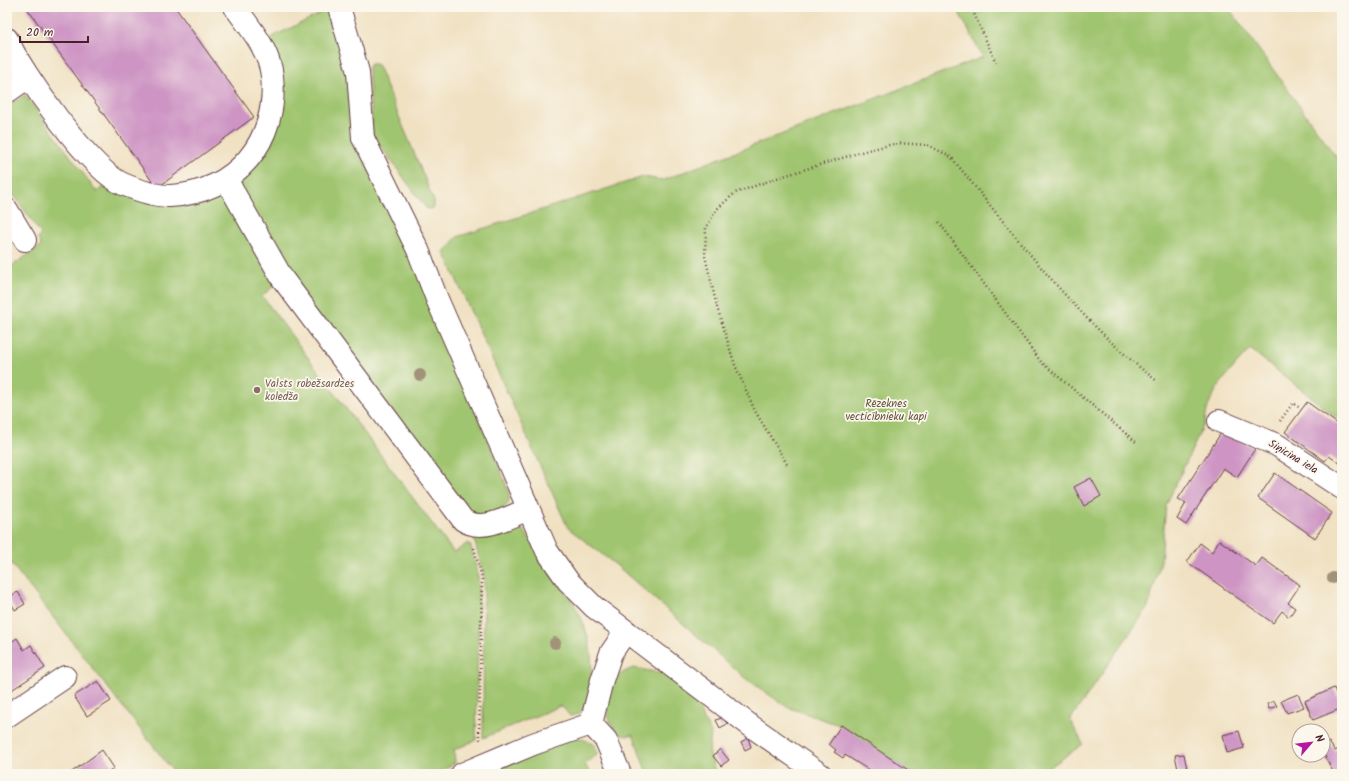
<svg xmlns="http://www.w3.org/2000/svg" width="1349" height="781" font-family="Kalam,sans-serif">
<rect width="100%" height="100%" fill="#fbf7ec"/>
<filter id="ink" filterUnits="userSpaceOnUse"><feTurbulence type="fractalNoise" baseFrequency=".025" numOctaves="2"/><feDisplacementMap in="SourceGraphic" scale="8" xChannelSelector="R" yChannelSelector="G"/><feConvolveMatrix kernelMatrix="1 2 1 2 8 2 1 2 1" color-interpolation-filters="sRGB"/></filter>
<filter id="wash" filterUnits="userSpaceOnUse"><feTurbulence type="fractalNoise" baseFrequency=".012" numOctaves="4" result="noise"/><feDisplacementMap in="SourceGraphic" scale="16" xChannelSelector="R" yChannelSelector="G"/><feGaussianBlur stdDeviation="0.9" result="paint"/><feColorMatrix in="noise" values="0 0 0 0 0 0 0 0 0 0 0 0 0 0 0 0 0 1.4 0 .05"/><feComposite in="paint" operator="in"/></filter>
<g filter="url(#wash)">
<rect width="100%" height="100%" fill="#f0e1c2"/>
<!-- green -->
<path fill="#a0c570" stroke="#75724e" d="M956 7H1228L1342 165V422L1250 349C1231 371 1207 393 1205 422L1166 505 1161 561 1148 607 1070 720 1083 744 1040 774H914L839 725 787 707 745 678 616 565 568 528 444 252 457 237 643 177 663 180 983 57Z
M328 10 331 11 346 69 353 137 406 245 506 484C513 504 508 509 489 513 481 515 476 517 469 515L285 272 238 183 256 160 270 38Z
M371 64H375L378 66 434 201V207L430 209 426 208 373 136 368 68Z
M25 95 97 192 109 182 221 190 275 285 262 296 454 553 468 543 471 546 478 576 479 589 476 740 454 750 455 763 436 774H175L7 558V269L41 246 38 239 41 234 7 185V107Z
M515 526C530 530 536 554 545 566 548 571 553 575 557 580 581 611 594 637 591 678 590 691 588 704 579 714L570 716 562 706H560L483 738 484 577 474 539 475 536Z
M634 668 661 673 684 688 697 706 711 733 709 752 716 774H647L634 736 633 734C608 747 589 680 634 668Z
M581 738 595 745 597 755 585 764 590 774H486L566 739Z"/>
<g id="blocks">
<!-- building -->
<path fill="#cd94c4" d="M26 7H175L254 117 157 188Z
M1307 402 1342 427V465L1329 456 1325 461 1285 432Z
M1223 430 1255 449 1237 477 1223 468 1186 525 1177 519 1186 503 1178 499Z
M1275 473 1332 513 1315 538 1258 498Z
M1091 478 1101 496 1084 506 1074 487Z
M1219 540 1256 566 1262 558 1300 585 1288 603 1295 608 1289 617 1282 611 1273 623 1187 562 1200 543 1212 552Z
M18 592 25 604 15 610 8 597Z
M17 638 24 650 31 645 45 668 7 693V645Z
M98 681 111 701 87 716 74 696Z
M1334 688 1342 708 1313 720 1305 701Z
M1298 694 1304 707 1287 713 1281 701Z
M1274 701 1277 706 1269 709 1267 704Z
M724 717 727 724 720 728 716 720Z
M841 725 869 744 914 774H875L845 755 843 758 834 752 836 750 829 744Z
M1239 731 1244 748 1227 753 1223 735Z
M748 738 751 747 745 750 741 742Z
M1329 742 1335 751 1342 747V774H1334L1323 752V744Z
M720 749 729 760 721 766 713 756Z
M102 750 114 768 106 774H69Z
M1184 754 1188 774H1179L1175 755Z"/>
</g>
</g>
<g filter="url(#ink)">
<use href="#blocks" fill-opacity="0" stroke="#633c42" stroke-width="1"/>
<g fill="none" stroke-linecap="round" stroke-linejoin="round">
<!-- minor casing -->
<g stroke="#633c42" stroke-width="24">
<path id="minor" d="M339 7 358 72 363 138 418 250 437 299 547 551 568 581 594 607 751 726 820 774
M7 39C21 72 91 171 123 184 137 190 155 196 170 196 235 193 279 141 272 76 269 49 250 28 235 7
M7 92 27 78
M226 179 282 278 463 520C482 533 509 517 528 509
M7 210 25 240
M1219 421 1277 445 1342 488
M7 716 65 677
M591 724 602 680 611 653 626 631
M462 774 533 744 591 724 606 740 620 774"/>
</g>
<!-- path -->
<path stroke="#633c42" stroke-width="2.5" stroke-dasharray="1 3" stroke-linecap="butt" d="M971 7 997 65
M939 222 1041 362 1137 443
M1280 421 1293 403 1301 409
M787 464 755 411 735 365 717 307 705 256 706 228 717 209 735 193 777 178 868 150 898 143 928 145 951 157C1015 235 1076 319 1157 381
M474 548 482 578 479 737 481 741"/>
<!-- minor -->
<use href="#minor" stroke="#fff" stroke-width="22"/>
</g>
<!-- trees -->
<g fill="#a3927a">
<circle cx="420" cy="375" r="6"/>
<circle cx="1333" cy="578" r="6"/>
<circle cx="555" cy="643" r="6"/>
</g>
</g>
<!-- markers -->
<circle fill="#8d6e63" stroke="#fbf7ec" stroke-width="1.5" cx="257" cy="390" r="4"/>
<g text-anchor="middle" dominant-baseline="central" stroke-width="3.5" stroke-linejoin="round" paint-order="stroke">
<!-- education labels -->
<g font-size="11" fill="#785e54" stroke="#fbf7ec" text-anchor="start">
<text x="265" y="384">Valsts robežsardzes<tspan x="265" dy="13">koledža</tspan></text>
</g>
<!-- park labels -->
<g font-size="11" fill="#645140" stroke="#fbf7ec">
<text x="886" y="404">Rēzeknes<tspan x="886" dy="13">vecticībnieku kapi</tspan></text>
</g>
<!-- street labels -->
<g font-size="11" fill="#4a1f2b" stroke="#fbf7ec">
<text transform="translate(1293 457) rotate(31)">Siņicina iela</text>
</g>
</g>
<!-- margin -->
<rect width="1349" height="781" fill="none" stroke="#fbf7ec" stroke-width="24"/>
<!-- north arrow -->
<g transform="translate(1311 743) rotate(62)"><circle r="19" fill="#fbf7ec" stroke="#b4a19f"/>
<path d="M0-3L7 15L0 10L-7 15Z" fill="#b5179e"/>
<text y="-6" font-size="11" font-weight="bold" text-anchor="middle" fill="#4a1f2b">N</text>
</g>
<!-- scale -->
<path d="M20 36v6h68v-6" fill="none" stroke="#4a1f2b" stroke-width="2"/>
<text x="26" y="36" font-size="12" fill="#4a1f2b" stroke="#fbf7ec" stroke-width="3" paint-order="stroke">20 m</text>
</svg>
